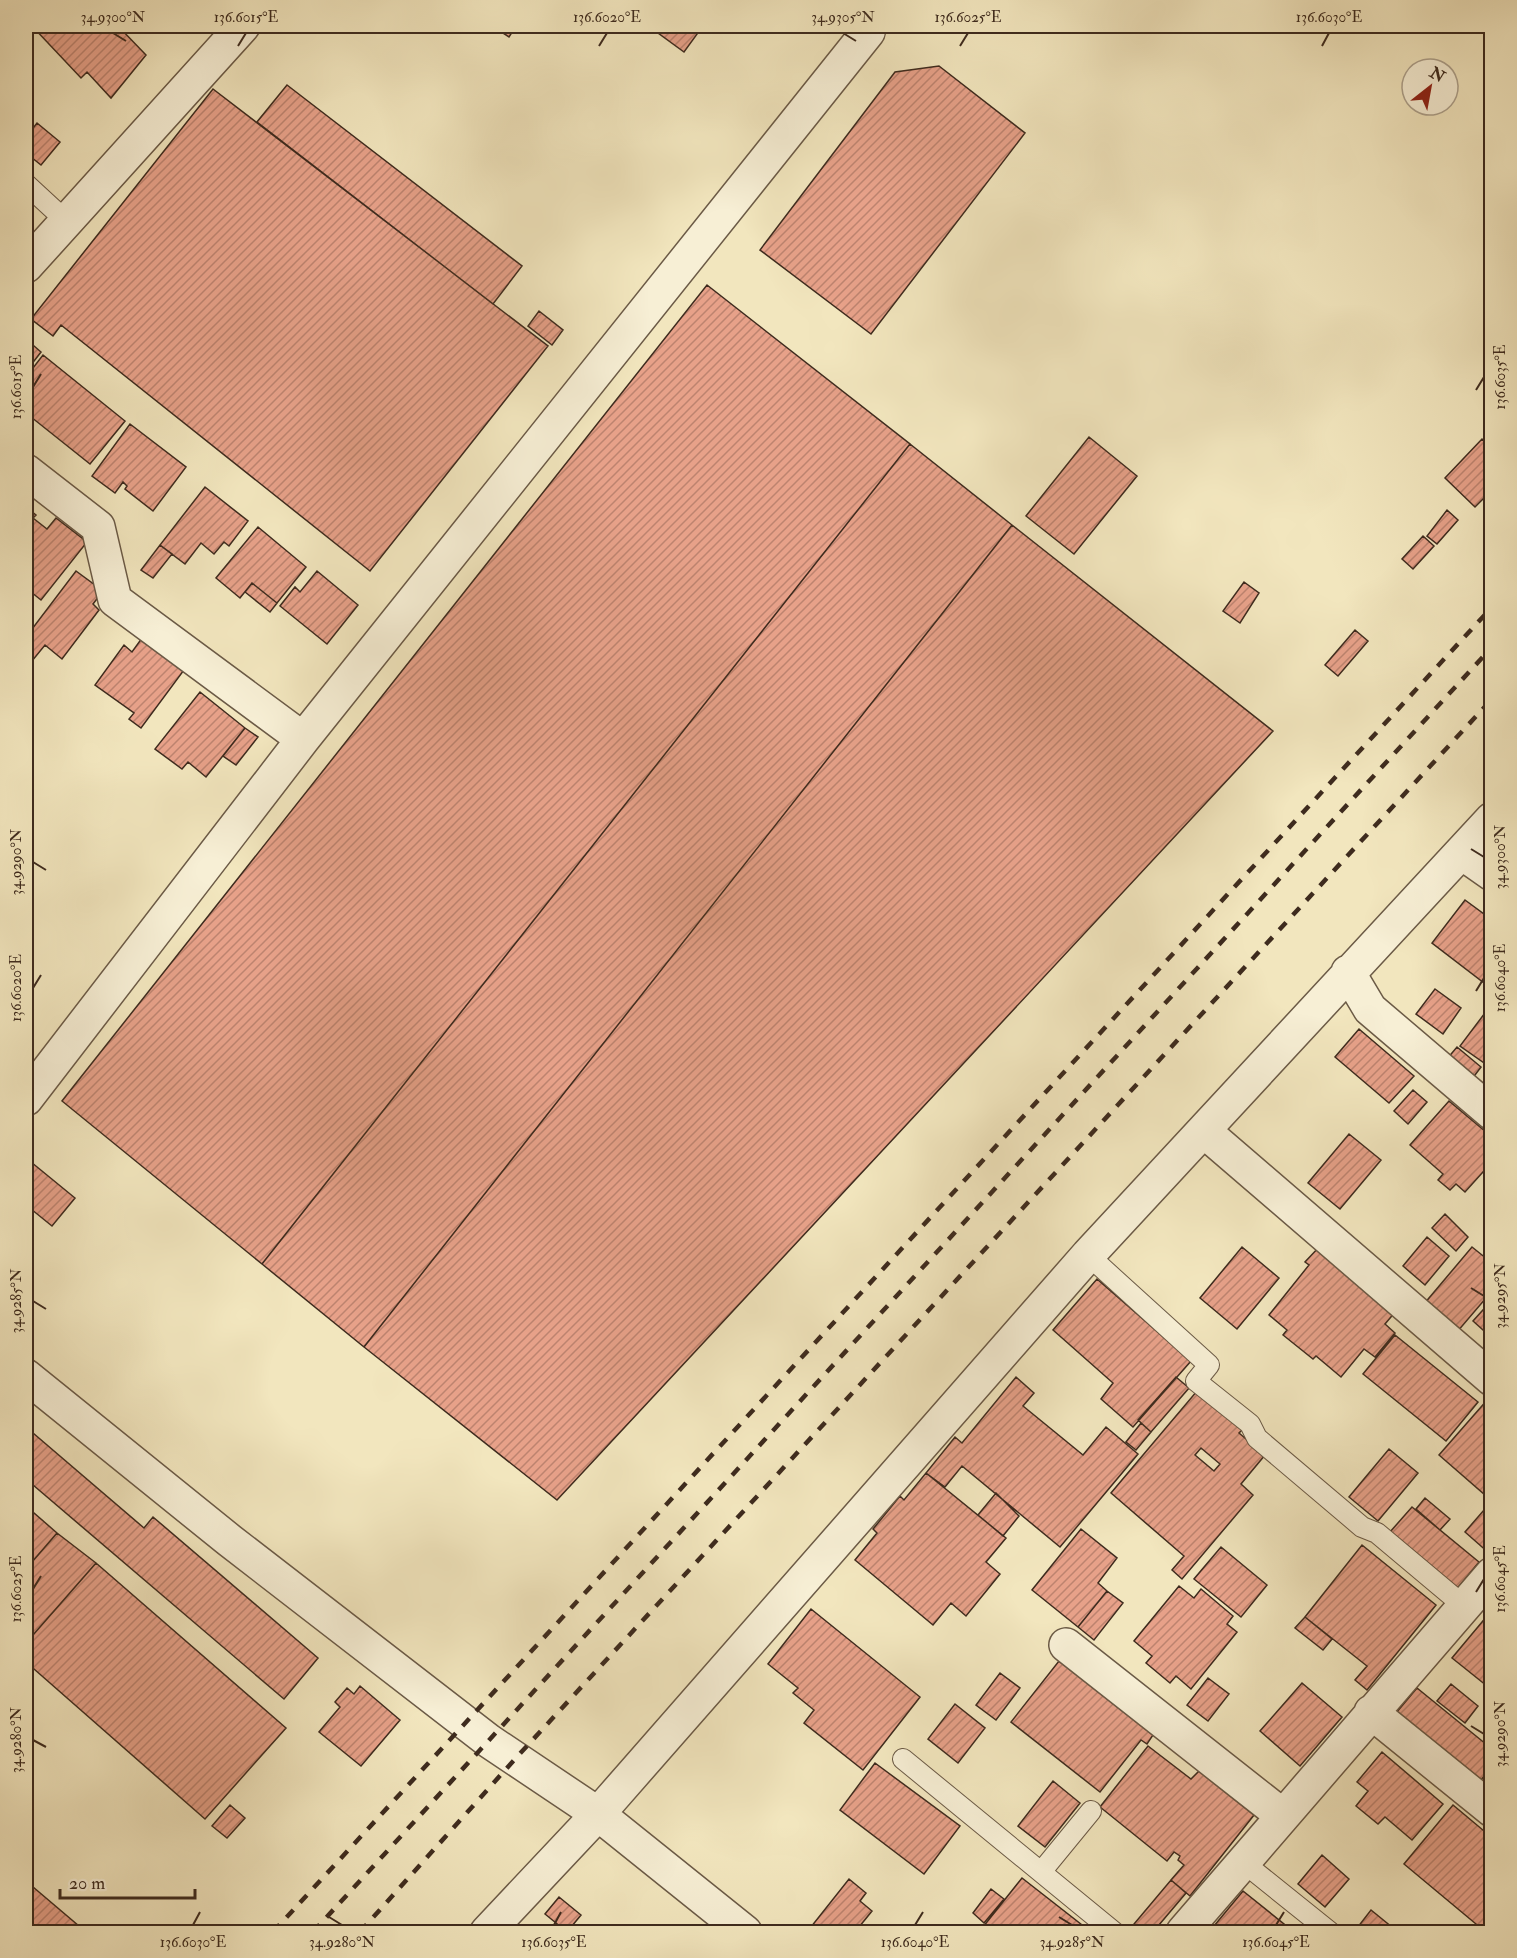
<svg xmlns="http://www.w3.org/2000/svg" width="1517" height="1958" font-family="'IM FELL Double Pica',serif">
<defs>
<pattern id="building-hatch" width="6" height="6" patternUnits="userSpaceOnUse" patternTransform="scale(1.5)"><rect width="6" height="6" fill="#e7a189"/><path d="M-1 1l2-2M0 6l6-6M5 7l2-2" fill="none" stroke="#bd836f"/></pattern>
</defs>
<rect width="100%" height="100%" fill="#f2e6be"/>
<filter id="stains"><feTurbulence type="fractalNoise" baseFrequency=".00333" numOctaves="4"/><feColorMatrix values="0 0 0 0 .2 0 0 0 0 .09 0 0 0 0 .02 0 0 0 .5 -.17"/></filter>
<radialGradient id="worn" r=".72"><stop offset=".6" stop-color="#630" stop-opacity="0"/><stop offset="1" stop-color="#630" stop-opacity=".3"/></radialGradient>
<!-- building -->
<path fill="url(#building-hatch)" stroke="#3e2b1e" stroke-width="1.5" fill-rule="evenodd" d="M32 26H118L146 55 111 98 87 72 81 78Z
M492 26H516L509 37Z
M657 26H694L700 30 684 52 654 30Z
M939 66 1025 133 871 334 760 250 895 72Z
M287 85 522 266 493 304 257 122Z
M213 89 548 346 370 571 61 325 53 336 31 319Z
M37 123 60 142 41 165 26 153V137Z
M707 285 910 444 262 1264 62 1101Z
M539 311 563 330 552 345 528 326Z
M26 339 41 352 31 365 26 361Z
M43 355 125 421 90 464 26 413V377Z
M130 424 186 467 153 511 125 489 127 486 123 482 115 493 92 476Z
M1089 437 1137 476 1074 554 1026 516Z
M1482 439 1492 448V490L1475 507 1445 478Z
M910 444 1012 525 364 1347 262 1264Z
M205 487 248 521 229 546 224 542 214 554 201 543 185 564 160 545Z
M26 507 36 515 33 518 47 529 56 518 87 542 41 600 26 588Z
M1447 510 1458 520 1437 544 1427 536Z
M1012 525 1273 731 557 1500 364 1347Z
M258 527 306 567 277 603 252 583 240 598 216 578Z
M1423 536 1434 546 1413 569 1402 559Z
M160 545 172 554 153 578 141 570Z
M76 571 103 591 93 604 99 610 62 659 45 645 32 661 26 656V644L32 635 29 633Z
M317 571 358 605 327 644 280 606 295 587 300 592Z
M1244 582 1259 593 1240 623 1223 611Z
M252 583 277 603 270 612 245 592Z
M1355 630 1368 641 1338 676 1325 665Z
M142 638 184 670 141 728 129 719 134 713 95 685 124 645 132 652Z
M200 692 245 728 206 777 188 762 182 769 155 749Z
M245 728 258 737 236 765 223 756Z
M1465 900 1492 920V982L1488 986 1432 943Z
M1435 989 1461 1008 1443 1034 1416 1014Z
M1491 1005 1492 1058 1487 1065 1460 1046Z
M1359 1029 1414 1076 1389 1103 1335 1057Z
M1457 1047 1481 1067 1472 1079 1447 1059Z
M1413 1090 1427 1102 1408 1124 1394 1111Z
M1449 1101 1492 1137V1162L1465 1192 1456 1184 1450 1190 1438 1180 1443 1174 1410 1145Z
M1349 1134 1381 1160 1340 1209 1308 1183Z
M31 1162 75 1198 52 1226 26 1205V1168Z
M1445 1214 1468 1237 1456 1251 1432 1228Z
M1427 1237 1449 1256 1425 1285 1403 1266Z
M1321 1245 1396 1311 1385 1324 1395 1333 1375 1357 1364 1349 1341 1377 1316 1356 1313 1359 1283 1335 1287 1330 1269 1315 1309 1265 1305 1262Z
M1242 1247 1279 1278 1237 1329 1200 1298Z
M1472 1247 1492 1263V1291L1457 1332 1424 1304Z
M1097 1279 1191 1361 1133 1427 1101 1399 1113 1383 1053 1330Z
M1492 1300V1338L1473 1321Z
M1395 1335 1478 1402 1446 1441 1363 1374Z
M1016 1377 1034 1393 1023 1406 1083 1455 1106 1427 1138 1454 1060 1547 962 1466 945 1487 926 1473 955 1437 962 1443Z
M1176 1377 1189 1388 1151 1432 1138 1420Z
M1197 1391 1242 1430 1239 1433 1265 1455 1241 1484 1253 1495 1182 1579 1172 1570 1184 1556 1111 1493ZM1201 1448 1220 1464 1214 1471 1195 1455Z
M1488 1399 1492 1402V1501L1439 1455Z
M1141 1423 1151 1432 1136 1450 1126 1442Z
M26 1427 144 1528 153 1517 318 1658 284 1699 26 1479Z
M1389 1449 1418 1473 1378 1521 1349 1497Z
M926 1473 1006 1538 986 1562 1000 1574 966 1616 951 1603 933 1625 855 1560 877 1533 873 1529 900 1496 904 1500Z
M996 1493 1019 1516 1003 1536 978 1515Z
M1425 1498 1450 1519 1440 1530 1416 1509Z
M26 1506 57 1533 26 1569Z
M1412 1507 1479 1562 1458 1588 1390 1532Z
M1484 1510 1492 1517 1490 1554 1465 1532Z
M1081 1529 1117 1558 1098 1583 1107 1591 1078 1627 1032 1590Z
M57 1533 96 1563 26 1643V1569Z
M1362 1545 1436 1605 1367 1690 1355 1680 1367 1666 1305 1617Z
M1221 1547 1267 1585 1241 1617 1194 1579Z
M96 1563 286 1728 205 1819 26 1662V1643Z
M1179 1586 1194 1598 1201 1589 1233 1616 1227 1624 1237 1632 1191 1689 1176 1676 1170 1683 1146 1663 1152 1656 1134 1641Z
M1107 1591 1123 1603 1094 1640 1078 1627Z
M811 1609 920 1697 863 1770 804 1723 814 1710 793 1693 798 1688 768 1664Z
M1492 1610V1690L1452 1658Z
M1305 1617 1332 1639 1323 1650 1295 1628Z
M1059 1661 1153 1735 1147 1744 1141 1740 1100 1792 1011 1722Z
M1000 1673 1020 1688 996 1720 976 1705Z
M1208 1678 1229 1694 1208 1721 1187 1705Z
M1302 1683 1342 1717 1300 1766 1260 1731Z
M1451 1684 1478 1706 1465 1723 1437 1701Z
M360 1686 400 1720 361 1766 319 1732 340 1707 335 1702 347 1688 354 1694Z
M1417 1688 1492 1749V1767L1480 1781 1396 1713Z
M955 1704 985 1728 958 1763 928 1739Z
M1148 1746 1191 1779 1199 1771 1254 1815 1190 1896 1171 1880 1184 1865 1178 1860 1180 1856 1174 1852 1167 1861 1100 1807Z
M1382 1752 1443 1804 1412 1840 1385 1817 1378 1824 1356 1806 1368 1791 1357 1782Z
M875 1763 960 1826 924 1874 840 1810Z
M1053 1781 1080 1803 1045 1847 1018 1826Z
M230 1805 245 1818 227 1838 212 1826Z
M1453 1805 1490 1836 1492 1833V1924L1485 1932H1469L1476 1924 1404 1864Z
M1322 1855 1349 1879 1325 1907 1298 1884Z
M1022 1878 1091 1932H979Z
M849 1879 866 1893 860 1901 872 1911 855 1932H807Z
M1171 1880 1186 1893 1153 1932H1133L1129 1930Z
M26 1881 86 1932H26Z
M991 1889 1004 1899 984 1923 973 1913Z
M1243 1891 1294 1932H1209Z
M559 1897 581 1915 567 1932 545 1914Z
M1371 1910 1398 1932H1354Z"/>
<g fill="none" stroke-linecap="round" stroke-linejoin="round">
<!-- lane casing -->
<g stroke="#6b5a46" stroke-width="22">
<path id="lane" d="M26 184 65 220
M1088 1255 1209 1365 1196 1381 1250 1424 1257 1438 1362 1527 1377 1533 1464 1606
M903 1759 1114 1932
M1244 1863 1330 1932
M1041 1872 1091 1811"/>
</g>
<!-- street casing -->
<g stroke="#6b5a46" stroke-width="36">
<path id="street" d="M26 266 243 26
M26 471 98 527 115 600 303 739
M1462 853 1492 874
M1348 972 1370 1009 1492 1113
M26 1099 303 739 868 32 865 26
M1204 1131 1492 1379
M26 1376 229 1540 489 1741 598 1814 745 1932
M1066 1645 1283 1816
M1371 1712 1492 1810
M487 1932 598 1814 1088 1255 1492 819
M1183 1932 1492 1574"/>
</g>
<!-- lane -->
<use href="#lane" stroke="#f7efd5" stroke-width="20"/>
<!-- street -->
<use href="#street" stroke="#f7efd5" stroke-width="33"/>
<!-- rail -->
<path stroke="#3e2b1e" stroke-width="4.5" stroke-dasharray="10 10" stroke-linecap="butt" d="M273 1932 1492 607
M313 1932 1492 647
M360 1932 515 1759 1492 699"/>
</g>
<!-- ticks -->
<path fill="none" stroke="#3e2b1e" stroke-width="2" d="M113 33 126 41M843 33 856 41M238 46 246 33M599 46 607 33M960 46 968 33M1322 46 1329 33M33 387 41 374M1476 390 1484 377M1471 849 1484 857M33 862 46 870M33 988 41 975M1476 991 1484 978M1471 1288 1484 1296M33 1301 46 1309M33 1589 41 1576M1476 1592 1484 1579M1471 1726 1484 1734M33 1740 46 1747M329 1917 342 1925M1059 1917 1072 1925M193 1925 200 1912M554 1925 561 1912M915 1925 923 1912M1276 1925 1284 1912"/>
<!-- margin -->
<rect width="1517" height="1958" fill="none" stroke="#f2e6be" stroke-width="66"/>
<!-- north arrow -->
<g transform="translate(1430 87) rotate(31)"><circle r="28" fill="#f7efd5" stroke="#ada18c" stroke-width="1.5"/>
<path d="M0-4.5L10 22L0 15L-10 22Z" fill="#8f2418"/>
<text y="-9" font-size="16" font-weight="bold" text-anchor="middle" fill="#3e2b1e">N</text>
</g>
<!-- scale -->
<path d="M60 1889v9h135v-9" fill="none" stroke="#3e2b1e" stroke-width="3"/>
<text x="69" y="1889" font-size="18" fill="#3e2b1e" stroke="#f7efd5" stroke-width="4.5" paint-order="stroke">20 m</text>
<rect x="33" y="33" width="1451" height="1892" fill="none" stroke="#3e2b1e" stroke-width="2"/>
<g font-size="15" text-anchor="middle" fill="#3e2b1e">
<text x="113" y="22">34.9300°N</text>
<text x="246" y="22">136.6015°E</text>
<text x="607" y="22">136.6020°E</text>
<text x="843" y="22">34.9305°N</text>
<text x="968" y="22">136.6025°E</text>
<text x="1329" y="22">136.6030°E</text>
<text transform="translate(1500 377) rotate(-90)" y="5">136.6035°E</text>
<text transform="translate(16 387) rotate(-90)" y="5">136.6015°E</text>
<text transform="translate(1500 857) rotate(-90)" y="5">34.9300°N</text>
<text transform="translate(16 862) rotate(-90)" y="5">34.9290°N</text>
<text transform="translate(1500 978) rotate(-90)" y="5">136.6040°E</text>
<text transform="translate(16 988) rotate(-90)" y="5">136.6020°E</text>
<text transform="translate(1500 1296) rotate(-90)" y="5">34.9295°N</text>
<text transform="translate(16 1301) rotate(-90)" y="5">34.9285°N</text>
<text transform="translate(1500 1579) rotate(-90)" y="5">136.6045°E</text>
<text transform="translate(16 1589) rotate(-90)" y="5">136.6025°E</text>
<text transform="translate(1500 1734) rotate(-90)" y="5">34.9290°N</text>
<text transform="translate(16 1740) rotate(-90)" y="5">34.9280°N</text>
<text x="193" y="1947">136.6030°E</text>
<text x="342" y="1947">34.9280°N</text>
<text x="554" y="1947">136.6035°E</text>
<text x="915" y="1947">136.6040°E</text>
<text x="1072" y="1947">34.9285°N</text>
<text x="1276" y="1947">136.6045°E</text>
</g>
<rect width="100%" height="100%" filter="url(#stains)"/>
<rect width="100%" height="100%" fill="url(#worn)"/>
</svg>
